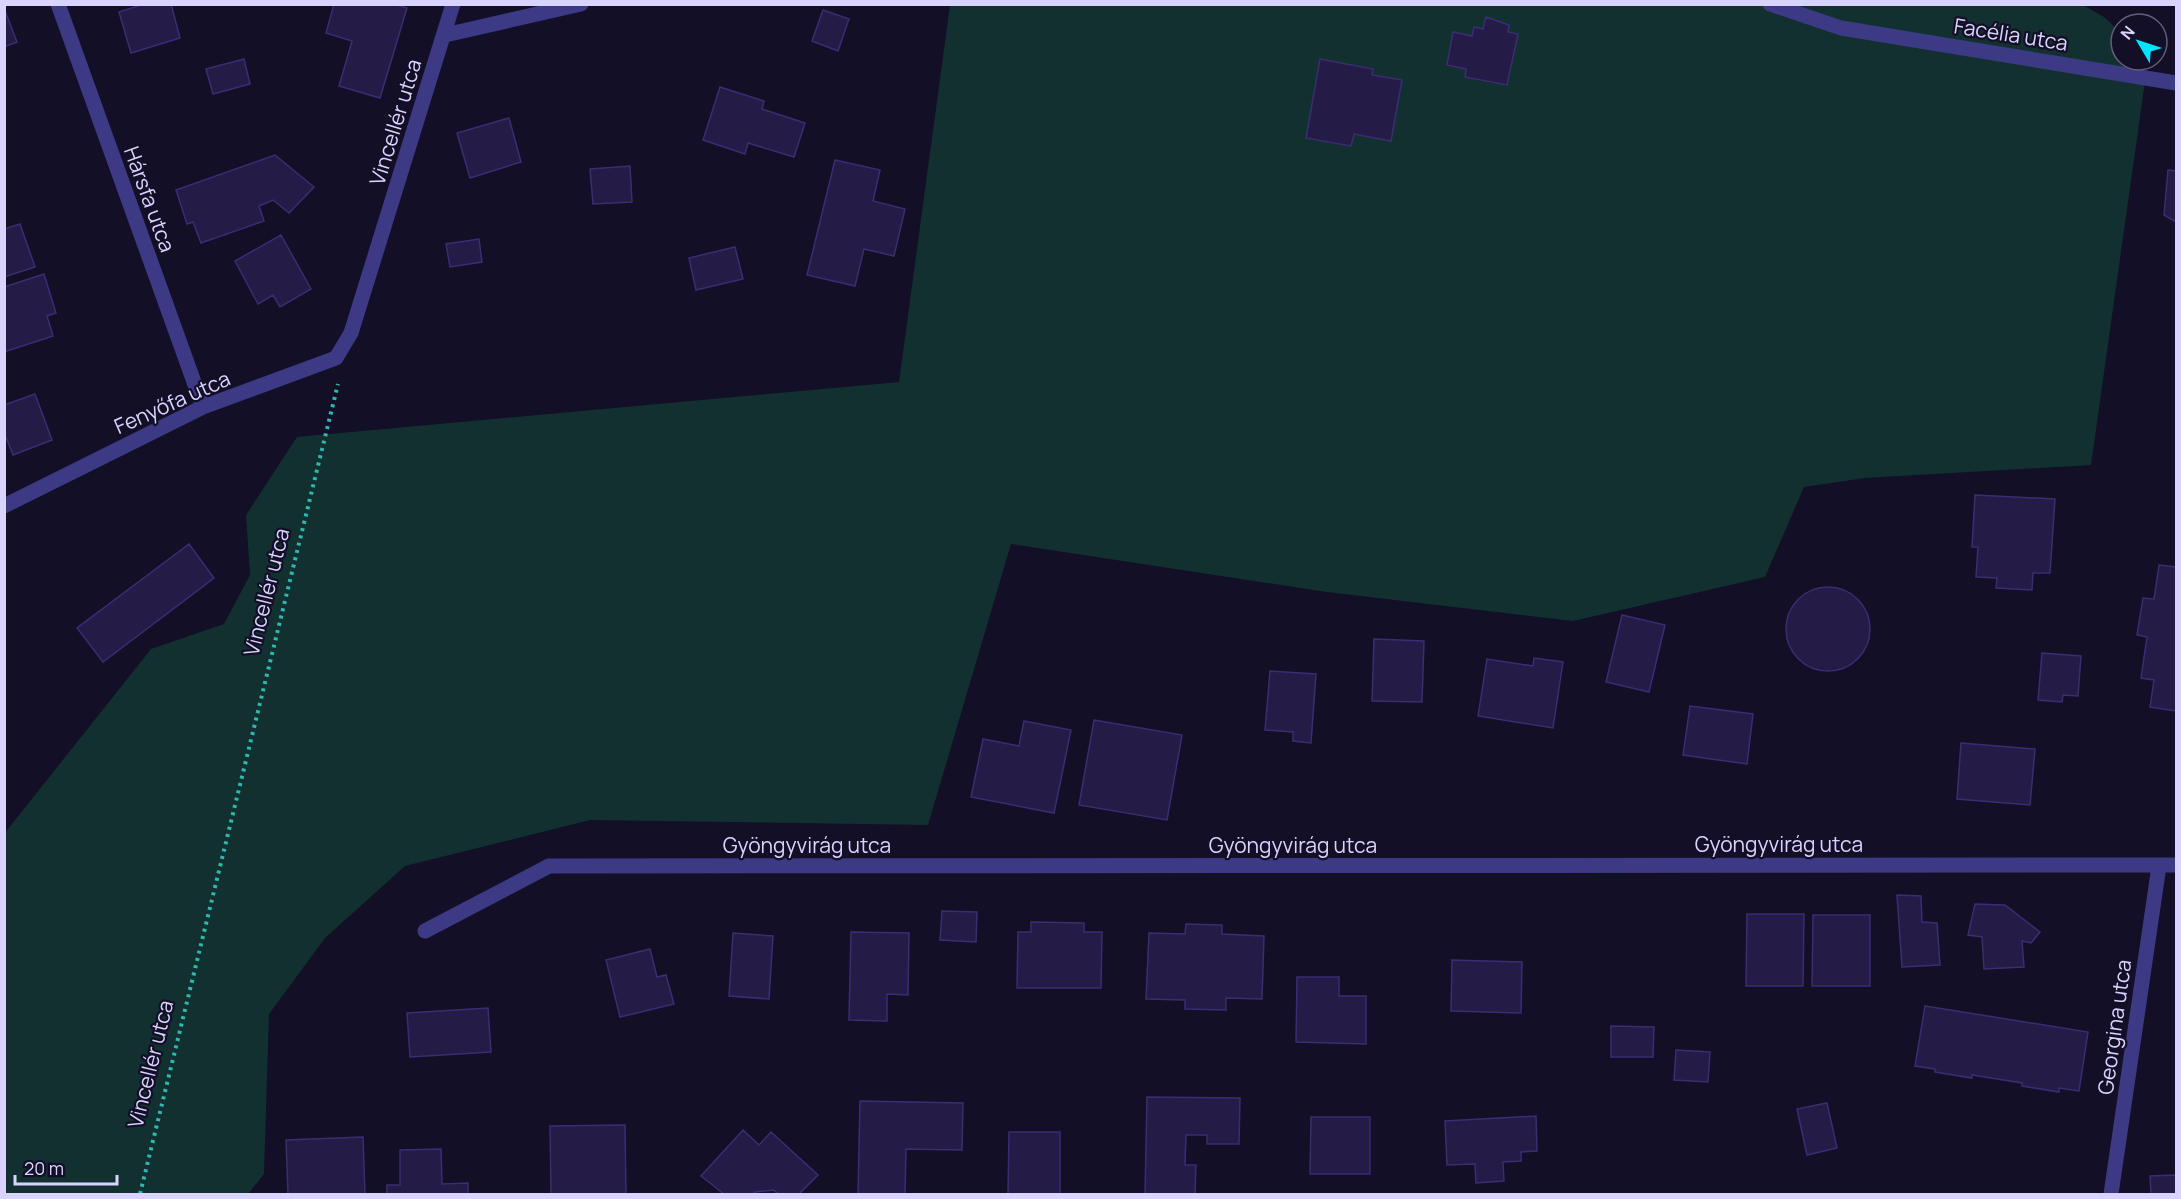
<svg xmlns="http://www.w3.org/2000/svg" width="2181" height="1199" font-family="Manrope,sans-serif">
<rect width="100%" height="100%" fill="#130f26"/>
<!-- green -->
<path fill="#12302f" d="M950 5H2083L2104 17 2121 33V60H2148L2091 465 1865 478 1804 487 1765 577 1573 621 1327 592 1011 544 928 825 590 820 405 866 325 938 269 1014 264 1174 248 1194H5L4 834 151 649 224 624 250 575 246 515 297 437 899 382Z"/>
<!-- building -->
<path fill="#241b47" stroke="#3b2d73" stroke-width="1.5" d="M144 4H171L180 38 131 53 119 12Z
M334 4H394L407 8 380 98 339 86 352 41 326 33Z
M4 8 17 42 4 47Z
M823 10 849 19 838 51 812 41Z
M1486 17 1509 25 1508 32 1518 34 1507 85 1465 77 1466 69 1447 65 1453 32 1472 36 1474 27 1483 29Z
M244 59 250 84 213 94 206 69Z
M1320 59 1373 69 1372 75 1402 80 1391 141 1354 134 1351 146 1306 138Z
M720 87 764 101 762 109 805 123 794 157 748 143 745 154 703 140Z
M509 118 521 162 470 178 457 133Z
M275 155 314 187 289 213 273 200 259 206 264 221 201 243 193 222 187 224 176 190Z
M835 160 880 170 873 201 905 209 894 256 864 249 855 286 807 275Z
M630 166 632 202 593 204 590 169Z
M2168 170 2176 171V222L2164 215Z
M20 224 35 267 4 277V229Z
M281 235 311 289 280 307 273 295 258 304 235 261Z
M479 239 482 262 450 267 446 244Z
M735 247 743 279 696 290 689 258Z
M44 274 56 313 47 316 53 336 4 352V287Z
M35 394 52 440 13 455 4 432V405Z
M1975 495 2055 499 2050 573H2033L2032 590 1996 588 1997 578 1976 577 1978 547H1972Z
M189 544 214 578 103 662 77 628Z
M2159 565 2176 567V711L2150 707 2154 680 2141 678 2147 637 2137 635 2143 598 2154 599Z
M1786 629a42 42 0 1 1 84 0a42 42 0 1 1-84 0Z
M1622 615 1665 625 1649 692 1606 682Z
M1374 639 1424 641 1422 702 1372 701Z
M2042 653 2081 656 2078 696 2063 695 2062 702 2038 700Z
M1534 658 1563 662 1553 728 1478 716 1487 659 1533 666Z
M1270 671 1316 674 1311 743 1293 741V732L1265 730Z
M1690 706 1753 714 1747 764 1683 755Z
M1094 720 1182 735 1167 820 1079 805Z
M1024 721 1071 730 1054 813 971 797 983 739 1019 746Z
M1961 743 2035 749 2030 805 1957 799Z
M1897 895 1921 896 1922 922 1937 923 1940 965 1902 967Z
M1975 904 2005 905 2040 932 2031 943 2022 941 2024 967 1984 969 1982 937 1968 935Z
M942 911 977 912 976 942 940 940Z
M1747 914H1804L1803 986H1746Z
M1813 915H1870V986H1812Z
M1031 922 1084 923V932H1102L1101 988H1017L1018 932H1031Z
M1186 924 1222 925V934L1264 936 1262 999 1226 998V1010L1185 1009V1000L1146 999 1149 933 1185 934Z
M851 932 909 933 908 995 887 994V1021L849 1020Z
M733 933 773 936 769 999 729 996Z
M650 949 657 977 666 975 674 1004 620 1017 606 960Z
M1452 960 1522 962 1521 1013 1451 1011Z
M1297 977H1339V996H1366V1044L1296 1042Z
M1925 1006 2088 1032 2079 1091 2059 1088V1092L2022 1086V1083L1972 1075V1078L1935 1072V1069L1915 1066Z
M488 1008 491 1052 410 1057 407 1013Z
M1611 1026 1654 1027 1653 1057H1611Z
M1676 1050 1710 1052 1708 1082 1674 1080Z
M1147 1097 1240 1098 1239 1144H1207V1135H1186L1185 1165H1196L1195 1194H1145Z
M860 1101 963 1103 962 1150 906 1149 905 1194H858Z
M1827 1103 1837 1148 1807 1155 1797 1109Z
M1536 1116 1537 1151 1521 1152V1161L1503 1162 1504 1181 1476 1183 1475 1164 1447 1165 1445 1121Z
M1311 1117H1370V1174H1310Z
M625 1125 626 1194H551L550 1126Z
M743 1130 759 1145 771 1132 818 1175 799 1194H778L774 1190 755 1192 753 1194H724L701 1176Z
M1009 1132H1060V1194H1008Z
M363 1137 365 1194H288L286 1140Z
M441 1149 442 1184 468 1183V1194H387V1185H400V1150Z
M2176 1175V1194H2151L2150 1176Z"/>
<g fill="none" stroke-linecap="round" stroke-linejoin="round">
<!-- path -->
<path stroke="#2fb8b0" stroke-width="4" stroke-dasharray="3 4.5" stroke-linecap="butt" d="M140 1194 338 384"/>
<!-- street -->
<path stroke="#3d3a85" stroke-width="15" d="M58 4 203 407
M1770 4 1841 28 2176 83
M445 35 581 4
M4 506 203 407 336 358 351 333 453 4
M425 931 549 866 2176 865
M2111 1194 2159 866"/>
</g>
<g text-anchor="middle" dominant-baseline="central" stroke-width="4.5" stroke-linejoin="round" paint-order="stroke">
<!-- street labels -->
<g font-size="21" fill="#d9d4ff" stroke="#130f26">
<text transform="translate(2011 34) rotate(9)">Facélia utca</text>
<text transform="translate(395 122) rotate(-73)">Vincellér utca</text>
<text transform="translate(150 199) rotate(70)">Hársfa utca</text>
<text transform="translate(172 402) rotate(-24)">Fenyőfa utca</text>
<text transform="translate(266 592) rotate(-76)">Vincellér utca</text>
<text x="1779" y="844">Gyöngyvirág utca</text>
<text x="807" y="845">Gyöngyvirág utca</text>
<text x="1293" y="845">Gyöngyvirág utca</text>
<text transform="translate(2114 1027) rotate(-82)">Georgina utca</text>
<text transform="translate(150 1064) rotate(-76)">Vincellér utca</text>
</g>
</g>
<!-- border -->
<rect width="2181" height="1199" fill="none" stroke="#d9d4ff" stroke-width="12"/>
<!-- north arrow -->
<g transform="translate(2139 42) rotate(309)"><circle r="28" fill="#130f26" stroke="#625e7d" stroke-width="1.5"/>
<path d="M0-4.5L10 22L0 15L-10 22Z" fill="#00e5ff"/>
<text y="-9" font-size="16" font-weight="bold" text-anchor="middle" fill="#d9d4ff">N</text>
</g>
<!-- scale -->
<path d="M15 1175v9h102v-9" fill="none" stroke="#d9d4ff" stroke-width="3"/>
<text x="24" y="1175" font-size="18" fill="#d9d4ff" stroke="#130f26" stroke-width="4.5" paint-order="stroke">20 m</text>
</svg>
